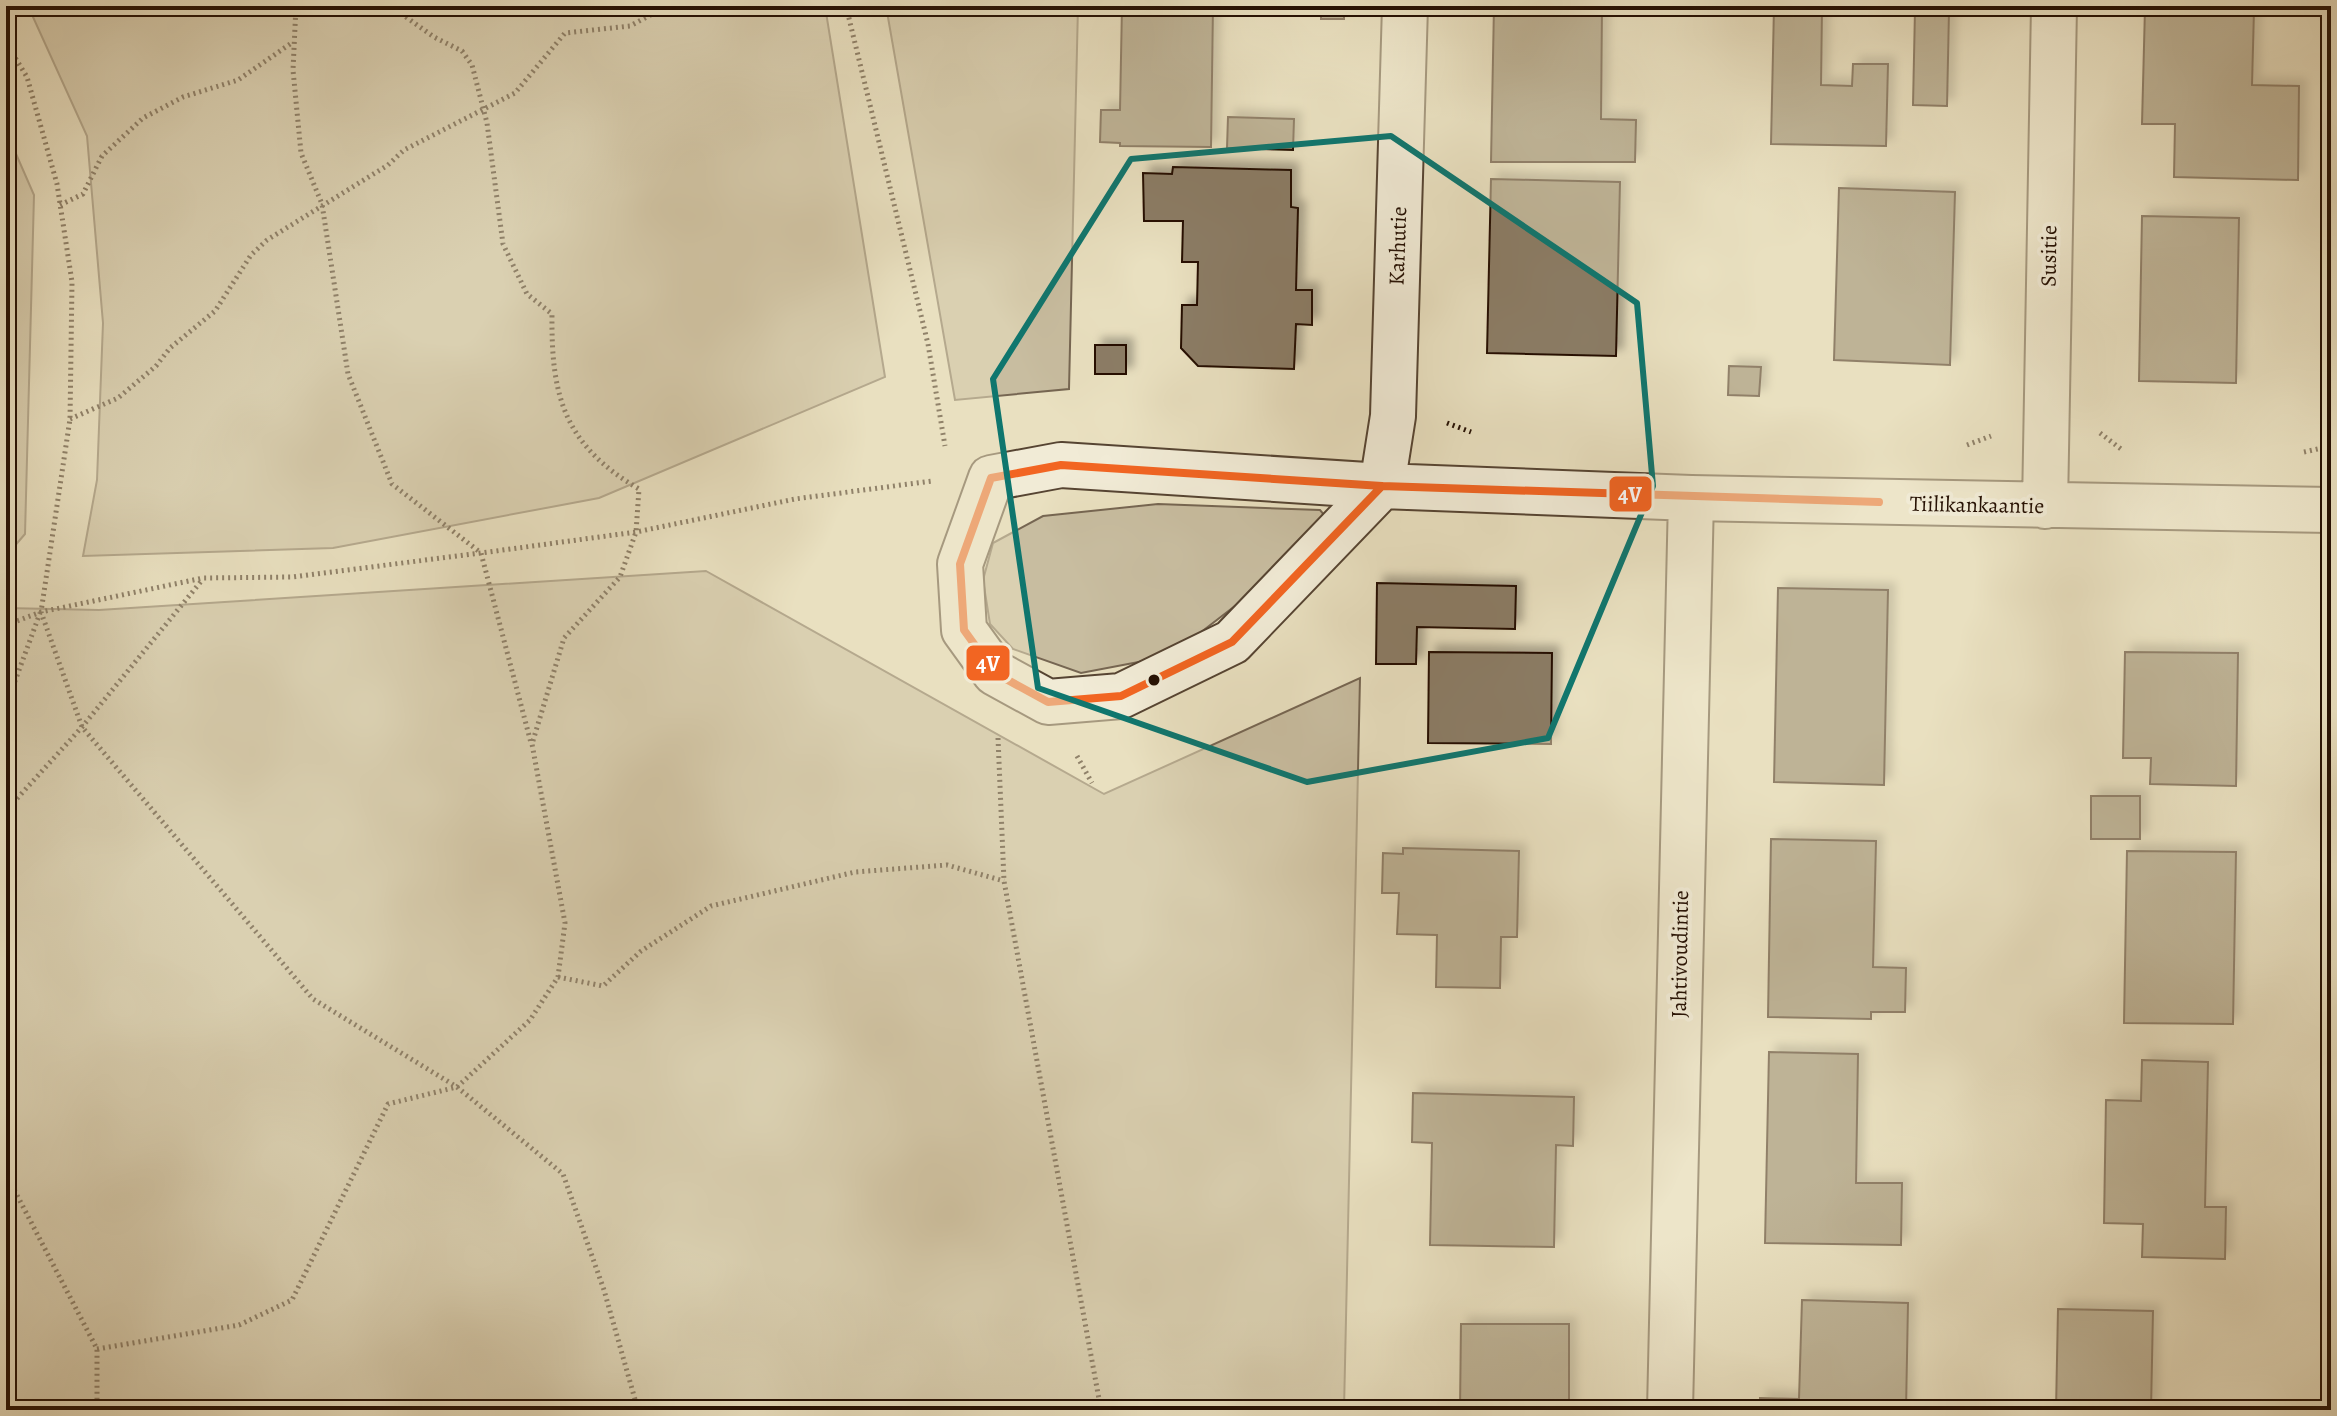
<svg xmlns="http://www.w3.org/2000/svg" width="2337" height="1416" font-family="Alegreya,serif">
<defs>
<filter id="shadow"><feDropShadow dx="7" dy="-7" stdDeviation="4" flood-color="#0004"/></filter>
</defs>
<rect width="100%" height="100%" fill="#e9e0c0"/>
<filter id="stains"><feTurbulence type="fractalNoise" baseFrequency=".0025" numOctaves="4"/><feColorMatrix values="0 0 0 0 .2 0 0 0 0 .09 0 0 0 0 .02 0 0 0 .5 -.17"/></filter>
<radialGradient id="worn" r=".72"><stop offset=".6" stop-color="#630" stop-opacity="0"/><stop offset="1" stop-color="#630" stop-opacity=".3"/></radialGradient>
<!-- green -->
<path fill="#c8bda0" stroke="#766652" stroke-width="2" d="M28 6H825L885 377 599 498 333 548 83 556 97 480 103 323 87 136Z
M886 6H1078L1069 389 955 400Z
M6 131 34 195 25 534 6 556Z
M1158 504 1320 510 1330 522 1257 589 1170 656 1081 673 1013 649 990 624 983 580 993 543 1043 516Z
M706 571 1104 794 1360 678 1344 1410H6V608L99 610Z"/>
<!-- building -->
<path fill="#8b7c65" stroke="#251003" stroke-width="2" filter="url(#shadow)" d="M1122 6H1213L1211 147 1120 146V143L1100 142 1101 110H1120Z
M1321 6H1344V19H1321Z
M1494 6H1602L1601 119 1636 120 1635 162H1491Z
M1774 7 1822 8 1821 85 1852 86 1853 64H1888L1886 146 1771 144Z
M2145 8 2254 10 2252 85 2299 86 2298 180 2174 177 2175 124H2142Z
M1915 10 1949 11 1947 106 1913 105Z
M1228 117 1294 119 1293 150 1227 148Z
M1173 167 1291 170V207L1298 208 1296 290H1312V325L1296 324 1294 369 1198 366 1181 348 1182 305H1197L1198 262H1182L1183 221H1144L1143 173 1172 174Z
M1491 179 1620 182 1616 356 1487 353Z
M1839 188 1955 192 1950 365 1834 360Z
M2142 216 2239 218 2236 383 2139 381Z
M1095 345H1126V374H1095Z
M1729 366 1761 367 1759 396 1728 395Z
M1377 583 1516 586 1515 629 1417 627 1416 664H1376Z
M1778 588 1888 590 1884 785 1774 782Z
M1429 652 1552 653 1551 744 1428 743Z
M2125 652 2238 653 2236 786 2150 784 2151 758H2123Z
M2091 796H2140V839H2091Z
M1771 839 1876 841 1873 967 1906 968 1905 1012H1871V1019L1768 1017Z
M1403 848 1519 851 1517 937H1501L1500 988 1436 987 1437 935 1397 934 1399 893H1382L1383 853 1403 854Z
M2127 851 2236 852 2233 1024 2124 1023Z
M1769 1052 1858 1054 1856 1183H1902L1901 1245 1765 1243Z
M2142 1060 2208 1062 2205 1207H2226L2225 1259 2142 1257 2143 1224 2104 1223 2106 1100 2141 1101Z
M1413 1093 1574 1097 1573 1146 1556 1145 1554 1247 1430 1245 1432 1143 1412 1142Z
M1802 1300 1908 1303 1906 1410H1760V1398L1799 1399Z
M2058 1309 2153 1311 2151 1410H2056Z
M1461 1324H1569V1410H1460Z"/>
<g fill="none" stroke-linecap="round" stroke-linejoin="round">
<!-- minor casing -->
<g stroke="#564432" stroke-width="48">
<path id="minor" d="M1382 486 1232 642 1121 696 1048 702 995 673 964 630 960 564 991 478 1061 465 1382 486 1691 498 2331 510
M1382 486 1393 416 1405 6
M2045 506 2054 6
M1670 1410 1691 498"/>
</g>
<!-- path -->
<path stroke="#251003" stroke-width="5" stroke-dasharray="2 4" stroke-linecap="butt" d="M296 6 293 70 301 153 322 204 348 374 392 484 481 553 531 743
M846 6 928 344 945 446
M6 43 27 77 57 184 72 282 70 419 41 612 82 727 313 999 457 1087 563 1174 604 1290 638 1410
M60 205 83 194 102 156 143 118 183 97 238 80 293 42
M70 419 118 398 156 366 170 348 215 311 251 255 267 240 388 165 404 150 515 93 565 33 630 26 667 6
M1447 423 1471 432
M2100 433 2121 449
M1967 445 1991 436
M2304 452 2331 446
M6 625 41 612 203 578 292 577 481 553 636 532 795 499 932 481
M998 738 1004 881 1101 1410
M1077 756 1092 783
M13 803 82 727 203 579
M6 823 13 803 7 703 40 613
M558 977 603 986 641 951 711 906 855 872 947 865 1004 881
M6 1174 97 1349V1410
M97 1349 239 1325 292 1300 388 1104 457 1087 530 1020 558 977 565 923 532 744 564 638 620 577 636 532 639 489C564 445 551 396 552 314L527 294 503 244 487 123 472 65 462 51 434 37 399 12 372 6"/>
<!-- minor -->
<use href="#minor" stroke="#f1ebd6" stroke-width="44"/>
<!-- bus-1 casing -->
<g stroke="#f1ebd6" stroke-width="14">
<path id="bus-1" d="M1061 465 1382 486 1232 642 1121 696 1048 702 995 673 964 630 960 564 991 478Z
M1382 486 1879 502
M1382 486 1879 502"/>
</g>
<!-- bus-1 -->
<use href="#bus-1" stroke="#f26522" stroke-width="8"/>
</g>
<!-- marked area -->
<path d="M0 0H2337V1416H0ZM1391 136 1637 303 1653 486 1548 738 1307 782 1038 688 993 379 1131 159Z" fill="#e9e0c0" fill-opacity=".55" fill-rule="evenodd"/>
<path fill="none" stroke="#0f766e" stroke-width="6" stroke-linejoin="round" d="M1391 136 1637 303 1653 486 1548 738 1307 782 1038 688 993 379 1131 159Z"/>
<!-- markers -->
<circle fill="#251003" stroke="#f1ebd6" stroke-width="3" cx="1154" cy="680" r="7"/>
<g text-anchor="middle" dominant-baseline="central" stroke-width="8" stroke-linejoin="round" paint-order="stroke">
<!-- street labels -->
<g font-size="22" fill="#251003" stroke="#f1ebd6">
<text transform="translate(1398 246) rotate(-88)">Karhutie</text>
<text transform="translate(2049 256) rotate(-89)">Susitie</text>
<text transform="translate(1977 505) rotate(1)">Tiilikankaantie</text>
<text transform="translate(1680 954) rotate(-89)">Jahtivoudintie</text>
</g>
</g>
<g stroke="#f1ebd6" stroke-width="3">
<rect x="1608" y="475" width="45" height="38" rx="8" fill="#f26522"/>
<rect x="965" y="644" width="46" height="38" rx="8" fill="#f26522"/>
</g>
<g font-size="22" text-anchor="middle" font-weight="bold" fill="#fff">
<text x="1630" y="502">4V</text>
<text x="988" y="671">4V</text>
</g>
<!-- margin -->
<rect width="2337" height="1416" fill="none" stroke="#e9e0c0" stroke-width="32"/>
<rect x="8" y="8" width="2321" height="1400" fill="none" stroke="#251003" stroke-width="4"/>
<rect x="16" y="16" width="2305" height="1384" fill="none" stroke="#251003" stroke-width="2"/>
<rect width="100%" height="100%" filter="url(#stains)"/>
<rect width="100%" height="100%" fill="url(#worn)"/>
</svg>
